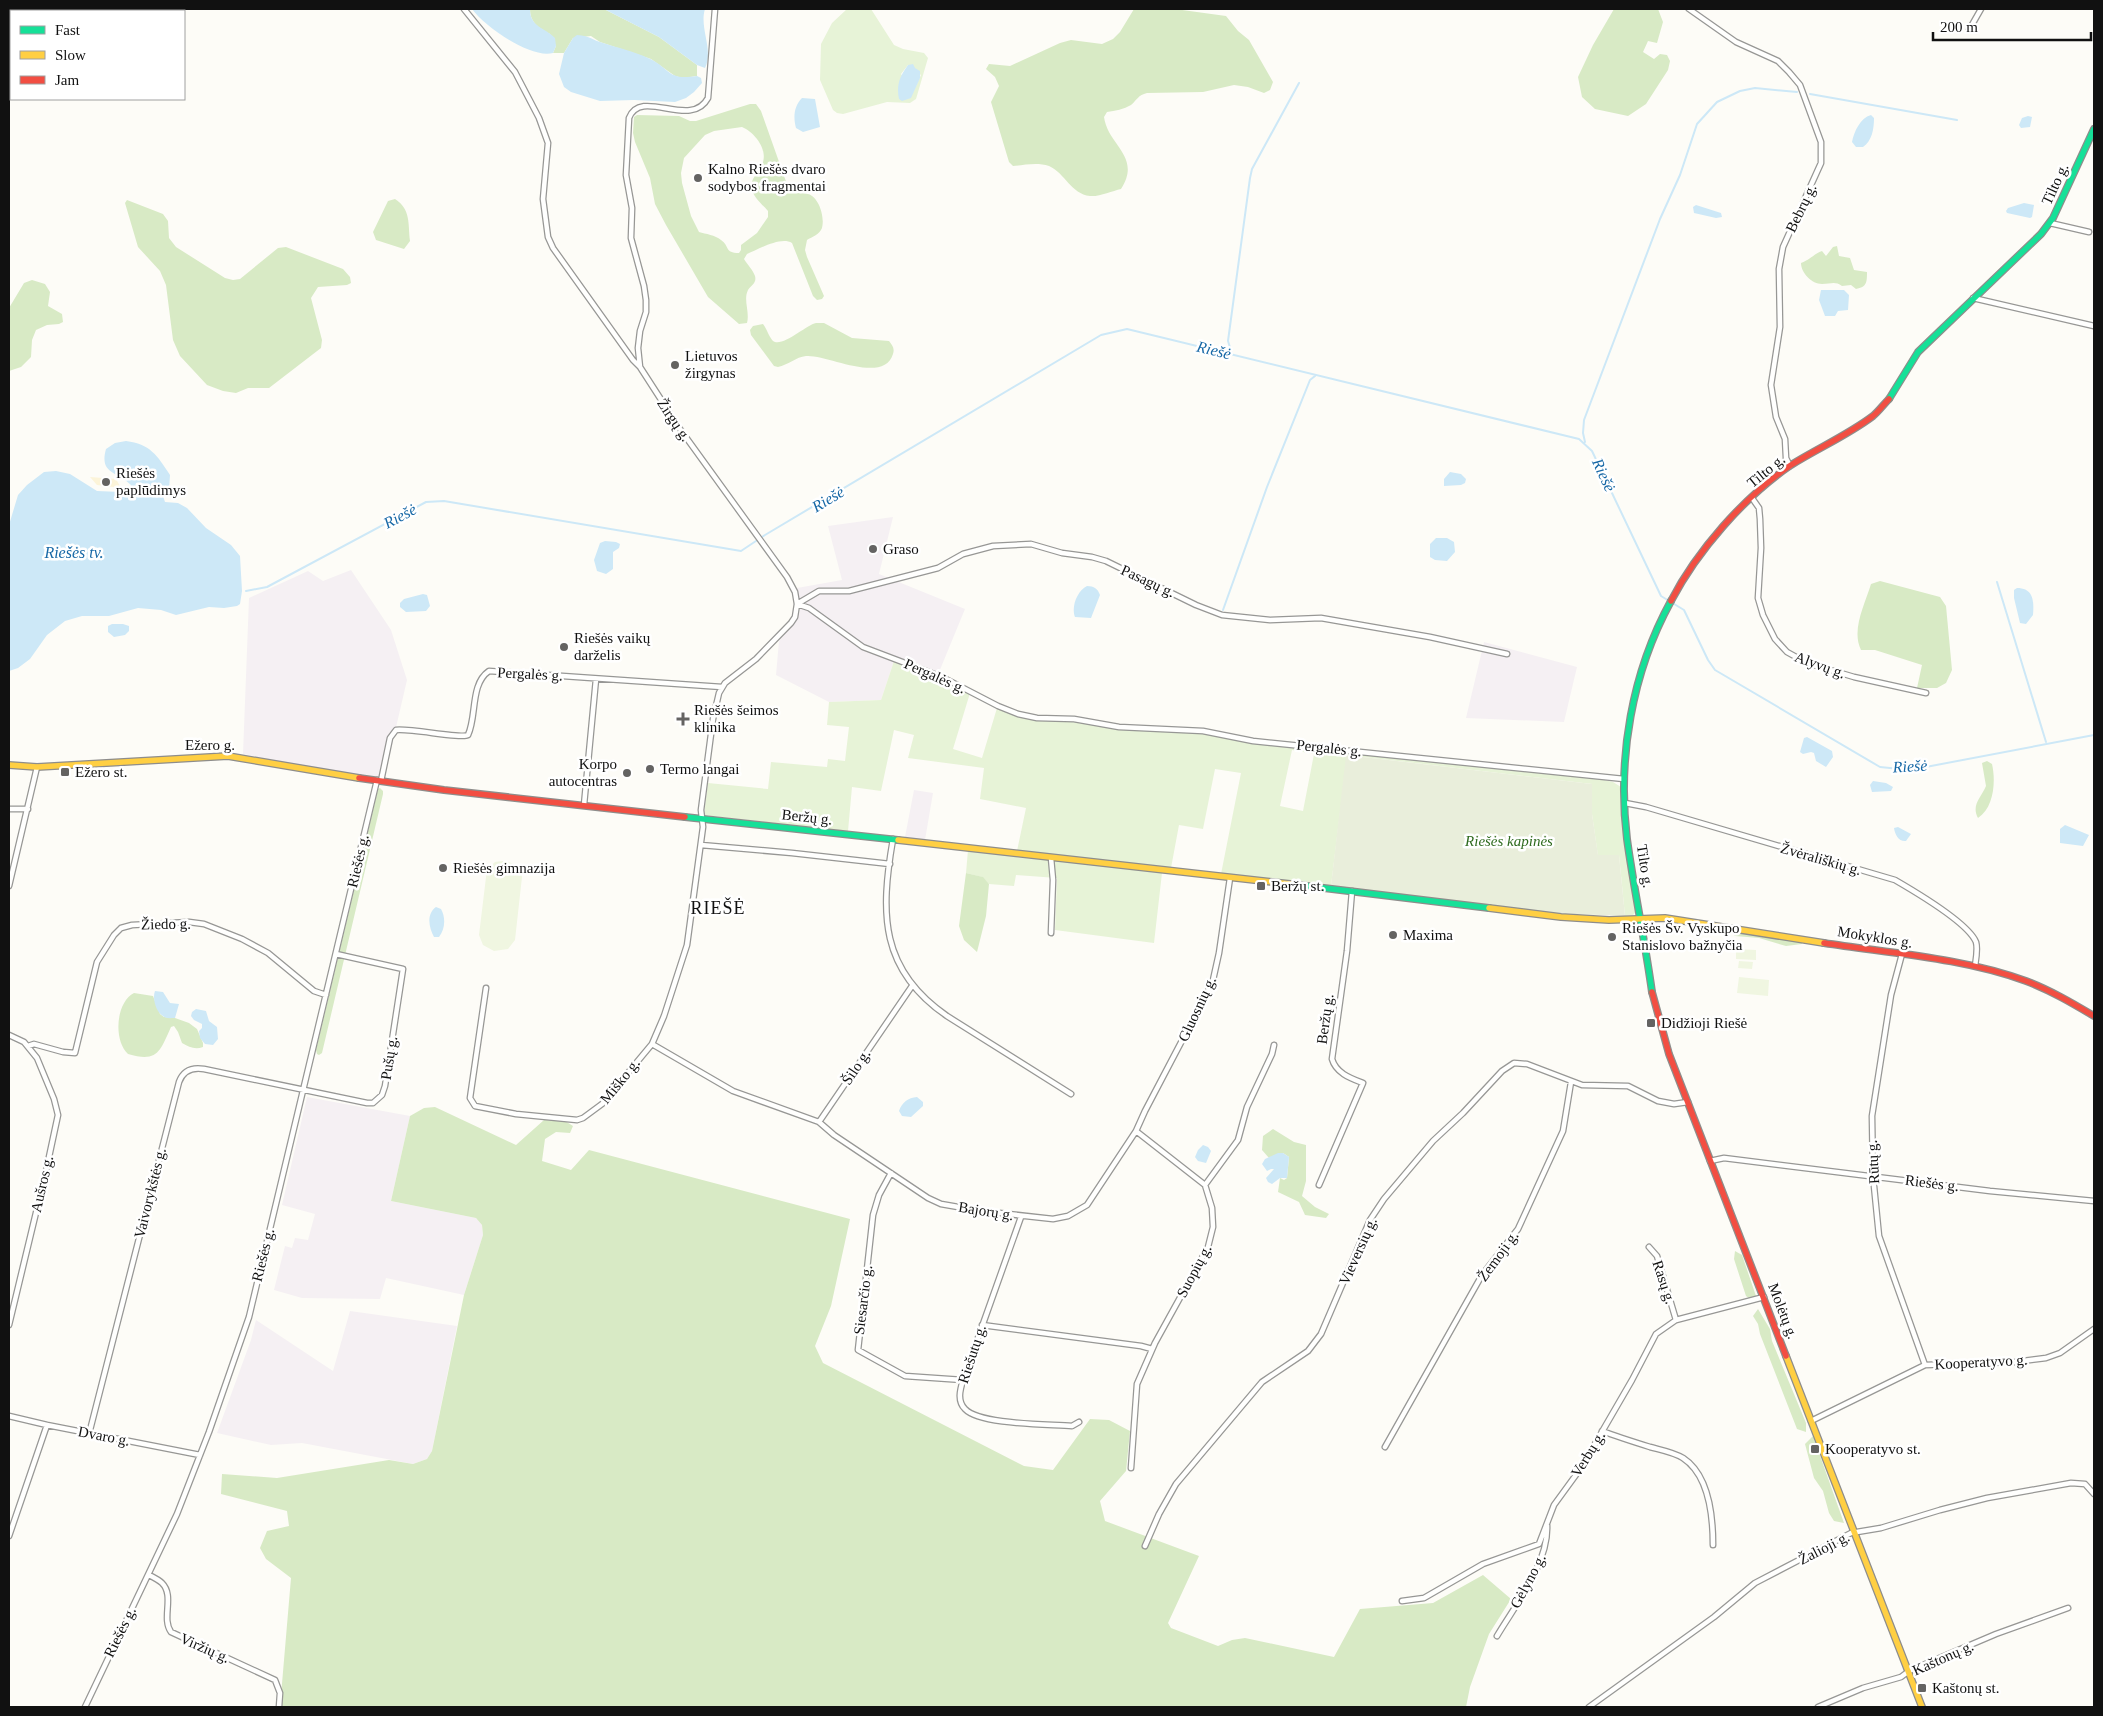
<svg xmlns="http://www.w3.org/2000/svg" width="2103" height="1716" font-family="Georgia,serif">
<rect width="100%" height="100%" fill="#fdfcf7"/>
<!-- industrial -->
<path fill="#f5f0f3" d="M893 517 879 574 965 609 937 677 894 661 881 700 829 702 776 675 779 641 791 627 800 612V602L797 588 842 580 828 526Z
M351 570 391 630 407 680 384 779 328 771 243 754 249 598 308 571 323 581Z
M1484 642 1577 667 1564 722 1466 718Z
M914 790 933 793 925 840 905 837Z
M307 1097 410 1116 391 1201 476 1218 482 1225 483 1235 464 1295 386 1278 380 1299 302 1298 274 1290 285 1246 292 1248 295 1238 308 1240 315 1214 282 1205Z
M350 1311 457 1326 432 1451 427 1459 413 1464 302 1443 271 1445 217 1433 251 1340 256 1320 333 1371Z"/>
<!-- green -->
<path fill="#e7f3d7" fill-rule="evenodd" d="M847 9H871L894 45 903 49 924 53 928 58 916 99 910 103 887 102 843 114 837 113 833 110 820 80 821 44 832 23ZM908 65 921 75 913 92 901 74Z
M894 661 951 683 970 693 953 749 982 758 997 708 1010 713 1121 729 1199 733 1258 743 1591 777 1613 782 1621 787 1622 820 1637 911 1633 915 1625 916 1619 855 1598 856 1592 814V784L1347 755 1331 886 1221 874 1241 773 1215 769 1203 829 1179 825 1171 868 1017 851 1026 808 980 799 984 768 908 758 914 735 894 730 881 791 852 787 848 831 704 815 708 783 768 789 771 762 827 767 828 759 845 761 849 727 827 725 829 702 881 700ZM1292 750 1314 754 1303 811 1280 806Z
M968 850 1162 873 1154 943 1055 930 1057 878 1016 875 1014 886 989 884 982 877 966 873Z"/>
<!-- forest -->
<path fill="#d8eac5" fill-rule="evenodd" d="M530 9H604L659 37 697 65V76L683 78 675 76 651 59 600 42 591 36 573 38 564 53H553L556 46 550 34C539 28 530 23 530 9Z
M1134 9H1175L1226 16 1238 31 1249 40 1273 82 1270 90 1264 93 1248 87 1234 85 1203 92 1147 93C1138 95 1137 100 1131 105 1124 109 1115 111 1107 112L1104 117C1108 146 1142 156 1121 189 1112 191 1099 197 1090 196 1071 194 1065 173 1049 166 1037 162 1025 165 1013 166L1009 162 991 102 999 86 995 77 986 69 989 64 1010 66 1060 43 1071 40 1102 44 1113 39 1120 32Z
M1614 9H1658L1663 22 1657 43 1648 41 1643 52 1654 59 1660 54 1667 55 1670 61 1668 70 1646 104 1628 116 1595 109 1582 97 1578 77 1593 45Z
M750 104H756L761 111 789 190C795 194 801 191 808 194 819 197 825 217 822 228 820 234 812 237 807 240L805 250 807 257 824 296 822 299 817 300 813 296 792 243C781 236 759 249 747 254L744 259C747 264 753 270 755 276 757 283 751 285 748 290 743 300 750 312 747 323L739 324 708 297 666 225 655 204 650 178 635 142 633 133 634 117 637 115 679 116 690 121H696ZM742 127C756 133 771 153 760 168 756 176 750 179 752 189 753 197 763 205 768 211V217L757 233 741 245V250L739 253C724 253 730 246 721 240 715 235 706 234 699 232L691 216 682 183 681 173 684 158 705 135 714 131Z
M395 199C411 209 408 224 410 241L404 249 376 240 373 232 388 201Z
M127 200 163 214 168 221 169 238 176 247 225 278 233 280 240 279 278 248 286 247 343 269 350 277 351 283 347 285 318 287 311 298 322 340 321 348 269 388H248L236 393 223 391 207 385 180 356 173 340 166 285 160 271 138 247 125 203Z
M1837 246 1839 256 1850 258 1854 270 1867 272C1867 282 1867 287 1856 289L1851 285 1842 286C1835 281 1831 284 1822 284 1812 284 1801 273 1801 263 1811 259 1814 254 1822 251L1826 256 1833 247Z
M32 280 45 284 50 292 48 306 62 314 63 322 59 324 47 325 36 330 32 340 31 357 21 367 9 371V308L24 283Z
M816 323H824L852 338 889 341C892 345 895 348 893 354 884 385 826 354 806 356 796 357 788 365 778 367L774 366 751 335 750 330 753 326 763 324C767 329 769 337 773 341 782 348 806 325 816 323Z
M1880 581 1940 597 1946 606 1952 670 1946 683 1937 688H1917L1922 665 1875 650H1861C1851 630 1865 604 1871 584Z
M1987 761 1992 764C1996 781 1994 808 1978 818 1971 805 1981 798 1986 786L1982 763Z
M380 788 383 791V794L322 1053 319 1055 317 1054 316 1050 378 789Z
M966 873 983 877 989 884 986 916 977 952 964 940 959 926Z
M1735 932 1802 942V944L1786 946 1759 938 1735 936 1733 934Z
M134 993 153 996 160 1014 164 1017 175 1018 189 1023 197 1029 203 1043V1047C195 1050 189 1047 182 1043L178 1032 174 1026 171 1027C160 1051 158 1063 128 1054 113 1040 116 1002 134 993Z
M435 1107 516 1145 544 1120 565 1121 573 1126 570 1133 556 1132 545 1139 542 1161 571 1170 589 1150 850 1219 831 1306 815 1346 823 1363 1024 1466 1053 1470 1090 1419 1109 1420 1130 1431 1126 1471 1100 1501 1105 1521 1199 1556 1168 1623 1171 1628 1218 1646 1232 1640 1245 1638 1334 1657 1360 1609 1433 1603 1483 1575 1511 1599 1489 1634 1470 1687 1466 1707H280L291 1578 266 1559 260 1548 267 1531 289 1526 287 1511 221 1494 222 1474 277 1478 389 1460 413 1464 427 1459 432 1451 464 1295 483 1235 482 1225 476 1218 391 1201 410 1116 424 1108Z
M1273 1129 1294 1142 1306 1145V1181L1302 1196 1315 1207 1329 1214 1326 1218 1305 1215 1299 1202 1278 1192 1280 1178 1284 1180 1287 1178 1289 1157 1283 1153 1269 1158 1262 1150 1263 1136Z
M1735 1251 1742 1255 1756 1296 1750 1299 1746 1296 1734 1259Z
M1758 1309 1770 1329 1772 1341 1806 1423V1432L1797 1429 1760 1334 1758 1324 1753 1316Z
M1813 1436 1844 1523 1834 1521 1829 1513 1823 1491 1814 1478 1805 1444Z"/>
<!-- sand -->
<path fill="#fcf4d9" d="M90 477 116 479 121 488 97 485Z"/>
<!-- cemetery -->
<path fill="#e9eedb" d="M1346 755 1592 784V814L1598 855H1619L1625 916 1550 913 1331 886Z"/>
<!-- pitch -->
<path fill="#f0f6e1" d="M502 861C511 861 521 867 522 877L515 940 508 949 494 951 483 945 479 935 487 869 495 862Z
M1736 949 1756 950V960L1736 959Z
M1739 961 1753 962 1752 969 1738 968Z
M1739 977 1769 980 1768 996 1737 993Z"/>
<!-- water -->
<path fill="#cde8f7" d="M472 9H530C530 27 544 27 555 38L556 46 553 53C531 59 485 27 472 9Z
M604 9H705C699 28 714 50 705 68L697 65 659 37Z
M577 35C591 36 592 40 603 43 618 48 633 51 648 58 671 68 666 81 697 76L701 78 702 83 694 92 686 98 675 102 634 100 600 101 571 92 564 87 559 74 564 53 573 38Z
M913 64 915 68 920 71V78L911 98 902 101 899 99C896 85 900 76 908 65Z
M802 98 815 99 820 127 803 132 796 128C793 117 794 106 802 98Z
M1871 115 1874 118C1874 129 1872 141 1863 147H1856L1852 142C1854 132 1860 118 1871 115Z
M2028 116 2032 117 2030 127 2021 128 2019 125 2022 118Z
M2024 203 2034 205 2032 217 2030 218 2007 213 2006 211 2008 208Z
M1696 205 1721 213 1722 217 1716 218 1694 213 1693 207Z
M1821 290H1844L1849 295 1848 310 1838 311 1835 316H1825L1819 300Z
M126 441C150 444 157 455 170 475L169 490 163 496 165 502 178 503 187 508 206 528 231 545 240 556 242 591 240 604 237 606 224 608 209 607 176 615 161 610 138 608 109 616H82L65 621 47 635 30 659 18 668 9 671V525L18 495 27 485 44 472 56 471 70 474 97 491 121 492 129 489 131 485C117 471 99 474 106 449L115 443Z
M1450 472 1461 474 1466 479 1465 483 1461 485 1444 486V479Z
M1436 538H1447L1454 542 1455 552 1447 561 1435 560 1430 557V544Z
M605 541 616 542 620 544 619 548 613 552V569L606 574 597 571 594 560 600 543Z
M1087 586C1094 586 1098 589 1100 595L1091 618 1075 617C1071 607 1077 591 1087 586Z
M2017 588C2034 588 2034 602 2033 615L2026 624 2020 623 2014 598V590Z
M423 594 427 595 430 606 426 611 406 612 400 607V603L404 599Z
M112 624H123L129 626V631L125 635 114 637 108 632V626Z
M1807 737 1832 751 1833 757 1826 767 1816 761 1814 753 1811 752 1803 754 1800 752 1804 738Z
M1873 781 1886 783 1893 787 1891 791 1872 792 1870 785Z
M2065 825 2089 835 2083 846 2060 843V829Z
M1898 827 1911 834 1906 841C1899 842 1895 835 1894 828Z
M436 907 441 909C446 918 445 929 439 937H434C429 928 426 914 436 907Z
M155 991 163 992 170 1003 179 1004 175 1018C171 1018 166 1019 163 1016 156 1012 152 998 155 991Z
M196 1009 206 1011 209 1021 217 1027 218 1039 213 1045 205 1044 200 1038 199 1031 202 1028V1024L194 1020 191 1016 192 1012Z
M917 1097 923 1102V1106L911 1117 902 1116 899 1111C902 1102 908 1098 917 1097Z
M1203 1145 1208 1147 1211 1151 1206 1163 1198 1161 1195 1157 1198 1150Z
M1278 1153H1283L1289 1157 1287 1178H1280L1272 1184 1268 1182 1266 1178 1274 1169H1271L1267 1171 1262 1164 1265 1159Z"/>
<g fill="none" stroke-linecap="round" stroke-linejoin="round">
<!-- stream -->
<path stroke="#cde8f7" stroke-width="2" d="M1810 94 1957 120
M1232 354 1228 341 1250 178 1252 169 1299 83
M1585 442 1583 433 1584 420 1660 219 1680 175 1697 124 1717 102 1740 91 1755 88 1797 92
M1997 582 2046 742
M246 591 267 587 426 502 444 501 741 551 765 535 1101 335 1127 329 1579 439 1592 451 1661 596 1684 610 1708 660 1715 670 1880 767 1910 770 2094 735
M1223 610 1267 487 1310 380 1315 376"/>
<!-- street casing -->
<g stroke="#979795" stroke-width="7">
<path id="street" d="M464 9 515 72 539 118 548 143 543 199 548 237 553 248 633 360 640 367 680 429 787 577 795 592 797 604 795 617 791 623 756 659 725 683 719 693 713 719 701 810 703 827 687 945 664 1016 652 1044 602 1104 583 1118 577 1120 516 1114 475 1106 470 1098 486 988
M1689 9 1736 42 1778 61 1789 72 1800 85 1821 142V163L1783 247 1779 269 1780 327 1771 385 1776 417 1785 439 1786 458 1790 466
M1969 30 1981 9
M2050 223 2089 232
M1973 298 2094 326
M640 367 638 348 640 331 646 312V300L644 286 631 238 632 208 626 175 629 118C641 87 691 130 708 98L715 9
M1752 498 1759 508 1760 519 1761 548 1758 598 1763 615 1775 639 1787 652 1807 663 1854 677 1926 693
M797 604 809 608 863 647 942 677 998 706 1018 714 1037 718 1074 719 1119 727 1203 731 1253 741 1624 779
M797 604 819 591H849L938 568 963 554 993 546 1031 544 1062 553 1092 557 1106 561 1196 605 1222 615 1270 620 1321 618 1430 637 1507 654
M381 781 390 738 396 730C410 728 462 739 468 735 477 716 470 684 489 671L722 687
M1625 803 1646 807 1895 880C1914 891 1968 923 1976 942 1978 949 1976 959 1975 966
M584 805 596 679
M9 809H28
M893 839C880 914 880 970 947 1016L1071 1094
M701 845 792 853 890 864
M9 886 37 767
M1051 933 1053 880 1051 858
M1902 954 1891 995 1872 1116 1873 1176 1879 1236 1925 1365
M9 1035 24 1042 37 1058 54 1099 58 1115 46 1171 9 1325
M652 1044 733 1091 819 1122 834 1135 928 1198 941 1204 981 1211 1053 1219 1068 1216 1087 1205 1136 1131 1145 1111 1208 991 1213 980 1219 953 1230 878
M28 1046 34 1044 63 1052 75 1053 97 962 114 935 121 928 132 925 189 922 204 924 242 939 268 953 314 991 326 995
M819 1122 912 986
M1710 1161 1724 1158 1990 1191 2094 1201
M891 1173 879 1195 873 1215 858 1350 905 1376 963 1380
M1205 1185 1238 1140 1247 1107 1272 1054 1274 1045
M1319 1185 1363 1083C1350 1078 1336 1073 1332 1059L1347 951 1352 891
M1021 1217 963 1380C960 1390 957 1401 965 1409 980 1425 1049 1424 1072 1426L1079 1422
M1649 1247 1657 1256 1676 1320
M982 1325 1141 1346 1152 1349
M9 1416 47 1425 200 1455
M1811 1421 1925 1365 2015 1362 2046 1358 2060 1353 2094 1329
M1602 1431C1618 1437 1634 1442 1650 1447 1661 1450 1673 1452 1683 1458 1709 1475 1713 1517 1713 1545
M89 1434 179 1082C183 1071 192 1067 204 1069L367 1103H373L382 1095 385 1086 403 969 336 954
M1385 1447 1482 1275 1518 1229 1563 1131 1571 1082
M1131 1468 1137 1384 1155 1343 1208 1247 1213 1227 1212 1208 1205 1185 1136 1131
M9 1536 47 1425
M1145 1546 1159 1514 1176 1484 1262 1382 1308 1351 1321 1334 1370 1220 1384 1199 1433 1141 1463 1113 1502 1071 1514 1063 1527 1064 1582 1085 1628 1086 1658 1101 1674 1104 1688 1102
M149 1575C153 1577 159 1580 162 1583 175 1596 161 1618 171 1632L275 1680 280 1693 279 1707
M1402 1601 1424 1598 1483 1564 1539 1544 1554 1505 1581 1468 1632 1380 1656 1334 1676 1320 1764 1297
M1497 1636C1516 1604 1549 1563 1547 1525
M85 1707 177 1514 209 1432 249 1317 377 780
M1589 1707 1714 1617 1755 1583 1851 1533 1881 1528 1940 1510 1987 1498 2071 1483 2085 1484 2094 1494
M1818 1707 1863 1688 1901 1677 1909 1671 1996 1634 2068 1608"/>
</g>
<!-- fast casing -->
<g stroke="#8e8d8b" stroke-width="8">
<path id="fast" d="M1889 399 1918 352 2041 234 2053 218 2094 129
M685 817 898 840
M1299 885 1489 908
M1652 992C1645 941 1634 890 1627 839 1617 758 1632 672 1671 601"/>
</g>
<!-- slow casing -->
<g stroke="#8e8d8b" stroke-width="8">
<path id="slow" d="M9 765 37 767 228 756 359 778
M898 840 1299 885
M1489 908 1561 917 1609 920 1665 918 1824 943
M1786 1356 1922 1707"/>
</g>
<!-- jam casing -->
<g stroke="#8e8d8b" stroke-width="8">
<path id="jam" d="M1671 601C1697 551 1744 497 1791 465 1818 448 1848 435 1873 416 1879 411 1884 404 1889 399
M359 778 444 790 685 817
M1824 943C1889 953 1964 958 2026 981 2050 990 2072 1003 2094 1016
M1652 992 1669 1054 1786 1356"/>
</g>
<!-- street -->
<use href="#street" stroke="#fffffe" stroke-width="4.5"/>
<!-- fast -->
<use href="#fast" stroke="#16e098" stroke-width="5.5"/>
<!-- slow -->
<use href="#slow" stroke="#ffcf43" stroke-width="5.5"/>
<!-- jam -->
<use href="#jam" stroke="#f24e42" stroke-width="5.5"/>
</g>
<!-- markers -->
<g fill="#646362" stroke="#fff" stroke-width="2">
<circle cx="698" cy="178" r="5"/>
<circle cx="675" cy="365" r="5"/>
<circle cx="106" cy="482" r="5"/>
<circle cx="873" cy="549" r="5"/>
<circle cx="564" cy="647" r="5"/>
<path d="M680.5 711.5h5v5h5v5h-5v5h-5v-5h-5v-5h5z"/>
<circle cx="650" cy="769" r="5"/>
<rect x="60" y="767" width="10" height="10" rx="2.5"/>
<circle cx="627" cy="773" r="5"/>
<circle cx="443" cy="868" r="5"/>
<rect x="1256" y="881" width="10" height="10" rx="2.5"/>
<circle cx="1393" cy="935" r="5"/>
<circle cx="1612" cy="937" r="5"/>
<rect x="1646" y="1018" width="10" height="10" rx="2.5"/>
<rect x="1810" y="1444" width="10" height="10" rx="2.5"/>
<rect x="1917" y="1683" width="10" height="10" rx="2.5"/>
</g>
<g text-anchor="middle" dominant-baseline="central" stroke-width="5" stroke-linejoin="round" paint-order="stroke">
<!-- poi labels -->
<g font-size="15" fill="#111" stroke="#fff" text-anchor="start">
<text x="708" y="169">Kalno Riešės dvaro<tspan x="708" dy="17">sodybos fragmentai</tspan></text>
<text x="685" y="356">Lietuvos<tspan x="685" dy="17">žirgynas</tspan></text>
<text x="116" y="473">Riešės<tspan x="116" dy="17">paplūdimys</tspan></text>
<text x="883" y="549">Graso</text>
<text x="574" y="638">Riešės vaikų<tspan x="574" dy="17">darželis</tspan></text>
<text x="694" y="710">Riešės šeimos<tspan x="694" dy="17">klinika</tspan></text>
<text x="617" y="764" text-anchor="end">Korpo<tspan x="617" dy="17">autocentras</tspan></text>
<text x="660" y="769">Termo langai</text>
<text x="75" y="772">Ežero st.</text>
<text x="453" y="868">Riešės gimnazija</text>
<text x="1271" y="886">Beržų st.</text>
<text x="1622" y="928">Riešės Šv. Vyskupo<tspan x="1622" dy="17">Stanislovo bažnyčia</tspan></text>
<text x="1403" y="935">Maxima</text>
<text x="1661" y="1023">Didžioji Riešė</text>
<text x="1825" y="1449">Kooperatyvo st.</text>
<text x="1932" y="1688">Kaštonų st.</text>
</g>
<!-- street labels -->
<g font-size="15" fill="#111" stroke="#fff">
<text transform="translate(2055 184) rotate(-65)">Tilto g.</text>
<text transform="translate(1801 208) rotate(-64)">Bebrų g.</text>
<text transform="translate(674 420) rotate(56)">Žirgų g.</text>
<text transform="translate(1766 471) rotate(-39)">Tilto g.</text>
<text transform="translate(1148 581) rotate(25)">Pasagų g.</text>
<text transform="translate(1820 665) rotate(20)">Alyvų g.</text>
<text transform="translate(530 674) rotate(3)">Pergalės g.</text>
<text transform="translate(935 676) rotate(24)">Pergalės g.</text>
<text x="210" y="745">Ežero g.</text>
<text transform="translate(1329 748) rotate(6)">Pergalės g.</text>
<text transform="translate(807 817) rotate(6)">Beržų g.</text>
<text transform="translate(1821 859) rotate(16)">Žvėrališkių g.</text>
<text transform="translate(358 861) rotate(-77)">Riešės g.</text>
<text transform="translate(1645 866) rotate(81)">Tilto g.</text>
<text transform="translate(166 924) rotate(-1)">Žiedo g.</text>
<text transform="translate(1875 937) rotate(9)">Mokyklos g.</text>
<text transform="translate(1197 1009) rotate(-65)">Gluosnių g.</text>
<text transform="translate(1325 1019) rotate(-82)">Beržų g.</text>
<text transform="translate(389 1058) rotate(-81)">Pušų g.</text>
<text transform="translate(856 1067) rotate(-56)">Šilo g.</text>
<text transform="translate(620 1081) rotate(-51)">Miško g.</text>
<text transform="translate(1873 1162) rotate(-93)">Rūtų g.</text>
<text transform="translate(1932 1183) rotate(7)">Riešės g.</text>
<text transform="translate(42 1184) rotate(-77)">Aušros g.</text>
<text transform="translate(150 1193) rotate(-76)">Vaivorykštės g.</text>
<text transform="translate(986 1211) rotate(9)">Bajorų g.</text>
<text transform="translate(1358 1251) rotate(-66)">Vieversių g.</text>
<text transform="translate(263 1255) rotate(-76)">Riešės g.</text>
<text transform="translate(1498 1256) rotate(-54)">Žemoji g.</text>
<text transform="translate(1194 1271) rotate(-62)">Suopių g.</text>
<text transform="translate(1664 1282) rotate(72)">Rasų g.</text>
<text transform="translate(863 1300) rotate(-83)">Siesarčio g.</text>
<text transform="translate(1783 1311) rotate(69)">Molėtų g.</text>
<text transform="translate(972 1354) rotate(-72)">Riešutų g.</text>
<text transform="translate(1981 1362) rotate(-3)">Kooperatyvo g.</text>
<text transform="translate(104 1436) rotate(11)">Dvaro g.</text>
<text transform="translate(1588 1454) rotate(-58)">Verbų g.</text>
<text transform="translate(1824 1548) rotate(-27)">Žalioji g.</text>
<text transform="translate(1528 1581) rotate(-62)">Gėlyno g.</text>
<text transform="translate(120 1632) rotate(-64)">Riešės g.</text>
<text transform="translate(205 1648) rotate(24)">Viržių g.</text>
<text transform="translate(1943 1658) rotate(-24)">Kaštonų g.</text>
</g>
<!-- park labels -->
<g font-size="15" font-style="italic" fill="#2f6b1f" stroke="#fff">
<text x="1509" y="841">Riešės kapinės</text>
</g>
<!-- water labels -->
<g font-size="16" font-style="italic" fill="#1768a6" stroke="#fff">
<text transform="translate(1214 350) rotate(14)">Riešė</text>
<text transform="translate(1604 475) rotate(65)">Riešė</text>
<text transform="translate(828 499) rotate(-31)">Riešė</text>
<text transform="translate(400 516) rotate(-28)">Riešė</text>
<text x="74" y="552">Riešės tv.</text>
<text transform="translate(1910 766) rotate(-3)">Riešė</text>
</g>
<!-- quarter labels -->
<g font-size="18" letter-spacing="1" fill="#111" stroke="#fff">
<text x="718" y="908">RIEŠĖ</text>
</g>
</g>
<!-- border -->
<rect width="2103" height="1716" fill="none" stroke="#111111" stroke-width="20"/>
<!-- legend -->
<rect x="10" y="10" width="175" height="90" fill="#ffffff" stroke="#a0a0a0"/>
<rect x="20" y="26" width="25" height="8" fill="#16e098" stroke="#a0a0a0"/>
<text x="55" y="35" font-size="15" fill="#111111">Fast</text>
<rect x="20" y="51" width="25" height="8" fill="#ffcf43" stroke="#a0a0a0"/>
<text x="55" y="60" font-size="15" fill="#111111">Slow</text>
<rect x="20" y="76" width="25" height="8" fill="#f24e42" stroke="#a0a0a0"/>
<text x="55" y="85" font-size="15" fill="#111111">Jam</text>
<!-- scale -->
<path d="M1933 32v8h158v-8" fill="none" stroke="#111111" stroke-width="2.5"/>
<text x="1940" y="32" font-size="15" fill="#111111" stroke="#ffffff" stroke-width="4" paint-order="stroke">200 m</text>
</svg>
